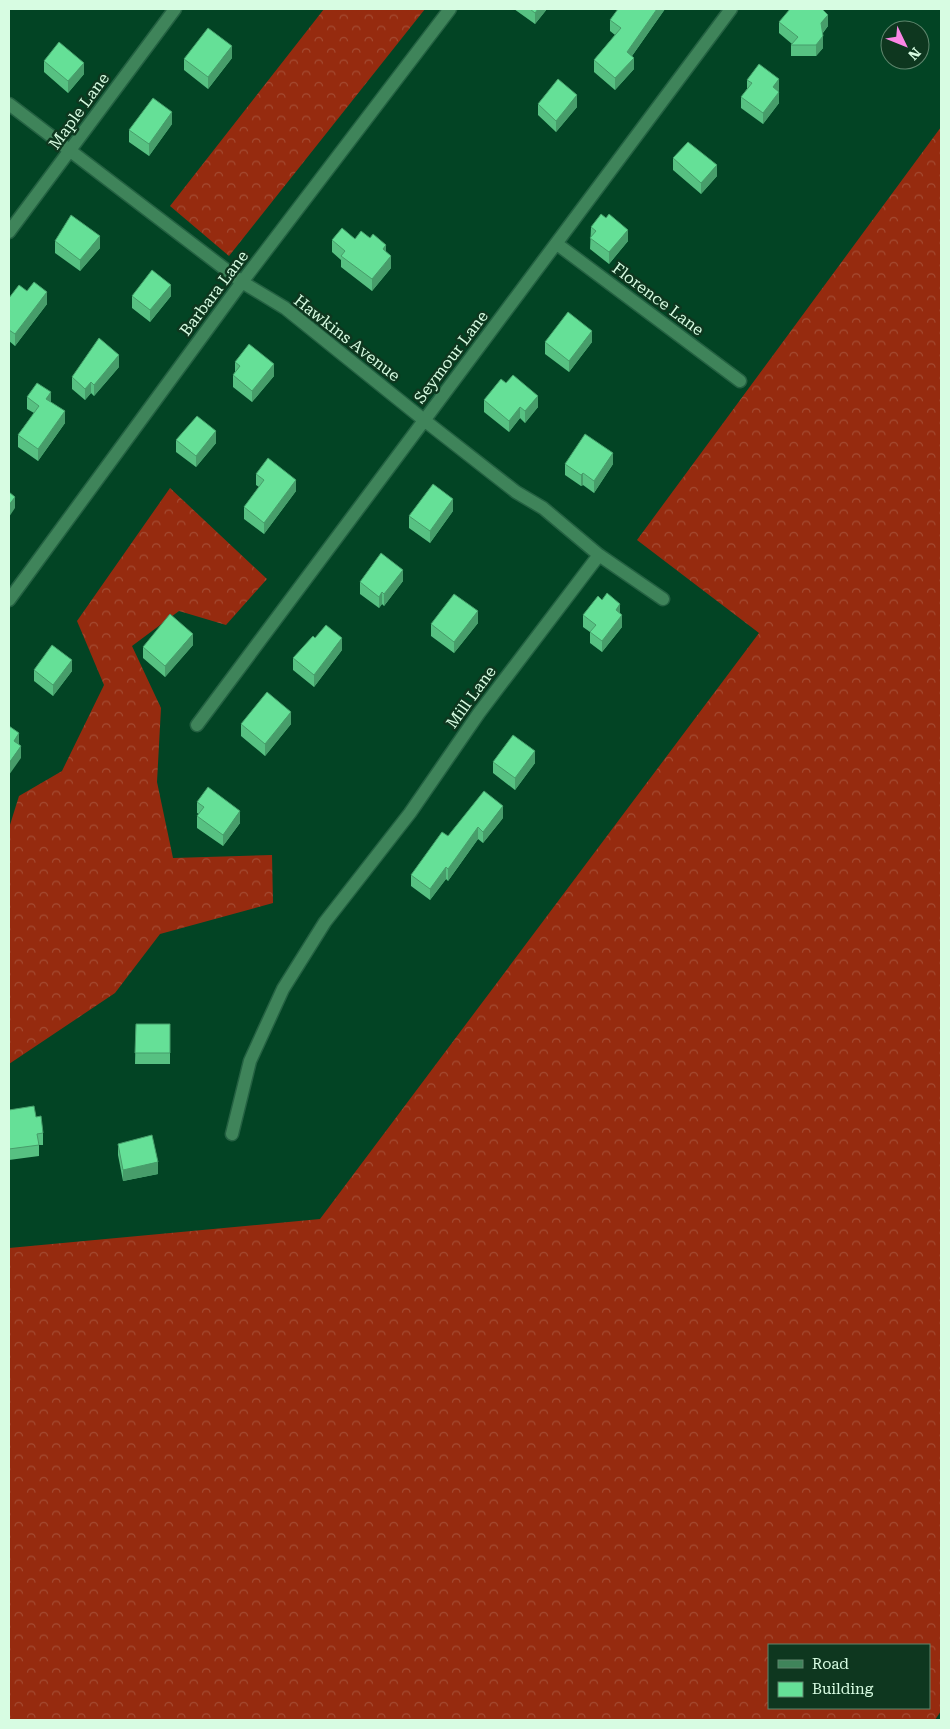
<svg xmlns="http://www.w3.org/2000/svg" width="950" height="1729" font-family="'Roboto Serif',serif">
<defs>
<pattern id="forest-crowns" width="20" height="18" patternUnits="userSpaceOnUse" patternTransform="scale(1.25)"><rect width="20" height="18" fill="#962b0f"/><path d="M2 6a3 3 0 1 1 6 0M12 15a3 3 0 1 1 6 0" fill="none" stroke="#a44b32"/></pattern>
</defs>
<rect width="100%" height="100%" fill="#024424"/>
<!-- forest -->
<path fill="url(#forest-crowns)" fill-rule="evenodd" d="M324 9H425L229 256 170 206Z
M941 127V1711L935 1720H9V1248L320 1219 759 633 637 540ZM769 1645H929V1708H769Z
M170 488 267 579 226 625 179 611 132 646 161 708 157 782 173 858 272 855 273 903 160 934 115 993 9 1064V828L19 796 62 771 104 685 77 621Z"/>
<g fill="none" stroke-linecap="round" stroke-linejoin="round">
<!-- street casing -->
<g stroke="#246142" stroke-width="15">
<path id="street" d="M9 104 242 282 285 308 424 420 516 492 543 508 599 555 663 599
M9 232 175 9
M557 244 740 381
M9 600 242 282 450 9
M197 725 731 9
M232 1134 250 1061 283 989 325 922 410 813 479 713 599 555"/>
</g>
<!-- street -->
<use href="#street" stroke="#3f845a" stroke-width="12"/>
</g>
<!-- wall -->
<path fill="#57c182" d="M514 9H547L535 24Z
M665 9 632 56 634 69 615 90 594 72V60L615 35 610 31V20Z
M779 22 828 26 823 33V48L816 56H791V45L792 44 779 33Z
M232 58 208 89 184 70V59Z
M44 61 84 74 68 93 44 72Z
M747 80 779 90 778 91 779 103 763 124 741 108V97L747 89Z
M538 104 577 107 556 132 538 115Z
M172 124 149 156 129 142V130Z
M673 158 717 176 701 194 673 170Z
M606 218 628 241 609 264 590 249 591 227Z
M355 239 391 268 372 291 341 267V260L332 252V240Z
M55 241 100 248 80 271 55 253Z
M27 291 47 304 15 346 9 341V298Z
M132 296H171L150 322 132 308Z
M545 342H592L569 372 545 354Z
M235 362 274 376 252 402 233 387V375L235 372Z
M119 367 94 396 91 393 85 400 72 389V377Z
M506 383 538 407 525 423 520 418 509 432 484 412V400Z
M27 397 51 402 65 423 38 461 18 447V435L34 413 27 409Z
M176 440 216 443 196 467 176 452Z
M565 464H613L594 493 583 485 581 486 565 475Z
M256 474 296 491 264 534 244 519V507L259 487 256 485Z
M453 511 430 543 409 528V516Z
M403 581 384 606 382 604 379 608 360 594V582Z
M620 614 622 627 602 652 590 643V632L583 627V615Z
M478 623 454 653 431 636V624Z
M193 645 165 677 143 658V647Z
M342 650 314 687 293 670V658Z
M34 670 72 671 53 696 34 681Z
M241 724H291L265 756 241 736Z
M493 762 535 763 515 790 493 773Z
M197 802 240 823 223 846 197 828V816L199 814 197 813Z
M503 818 483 843 478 839 448 881 446 879 430 900 411 886V875L448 836Z
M136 1024H170V1064H135Z
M9 1110 36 1117 43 1133V1145H39V1156L9 1160Z
M118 1144 158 1174 123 1181 118 1155Z"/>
<!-- shaded-wall -->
<path fill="#479d6a" d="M538 9H547L535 24V13Z
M657 9H665L627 63V52Z
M828 15V26L821 34V23Z
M823 36V48L816 56V45Z
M232 46V58L208 89V77Z
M634 58V69L615 90V78Z
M84 63V74L68 93V81Z
M779 79V90L773 99V87Z
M779 92V103L763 124V113Z
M577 95V107L556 132V121Z
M172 112V124L149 156V144Z
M717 165V176L701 194V183Z
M628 230V241L609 264V252Z
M100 236V248L80 271V260Z
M386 245V256L383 249Z
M391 256V268L372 291V279Z
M171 285V296L150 322V310Z
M47 292V304L15 346V334Z
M592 331V342L569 372V361Z
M119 355V367L94 396V385Z
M274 364V376L252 402V391Z
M91 382V393L85 400V389Z
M51 392V404L46 399Z
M538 396V407L525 423V411Z
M520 407V418L509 432V421Z
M65 411V423L38 461V449Z
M216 431V443L196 467V456Z
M613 453V464L594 493V481Z
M583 473V485L581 486V475Z
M296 480V491L264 534V523Z
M15 497V508L9 517V505Z
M453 499V511L430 543V531Z
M403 570V581L384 606V594Z
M382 592V604L379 608V597Z
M620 604V615L616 610Z
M478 611V623L454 653V642Z
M622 615V627L602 652V641Z
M193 634V645L165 677V666Z
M342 638V650L314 687V675Z
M72 660V671L53 696V685Z
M291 712V724L265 756V744Z
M19 733V745L14 741Z
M21 746V758L9 775V763Z
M535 751V763L515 790V778Z
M503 806V818L483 843V832Z
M240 811V823L223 846V835Z
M478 827V839L448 881V869Z
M446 867V879L430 900V889Z
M158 1162V1174L123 1181V1170Z"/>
<!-- building -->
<path fill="#65e097" stroke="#479d6a" d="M530 9H538L535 13Z
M618 9H657L627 52 634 58 615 78 594 60 621 28 610 20Z
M790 9H822L828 15 821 23 823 36 816 45H791L798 37 779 22Z
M208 28 232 46 208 77 184 59Z
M59 42 84 63 68 81 44 61Z
M759 64 779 79 773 87 779 92 763 113 741 97 752 83 747 80Z
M558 79 577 95 556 121 538 104Z
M153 98 172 112 149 144 129 130Z
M688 142 717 165 701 183 673 158Z
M601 214 606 218 609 214 628 230 609 252 590 238 596 231 591 227Z
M71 215 100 236 80 260 55 241Z
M342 228 355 239 361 231 370 238 373 234 386 245 383 249 391 256 372 279 341 256 345 251 332 240Z
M152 270 171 285 150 310 132 296Z
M34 282 47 292 15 334 9 330V298L19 285 27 291Z
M568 312 592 331 569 361 545 342Z
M99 338 119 355 94 385 91 382 85 389 72 377Z
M249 344 274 364 252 391 233 375 240 366 235 362Z
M513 375 538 396 525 411 520 407 509 421 484 400 501 379 506 383Z
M37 383 51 392 46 399 65 411 38 449 18 435 39 406 27 397Z
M197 416 216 431 196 456 176 440Z
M585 434 613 453 594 481 583 473 581 475 565 464Z
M268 458 296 480 264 523 244 507 264 480 256 474Z
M433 484 453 499 430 531 409 516Z
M9 492 15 497 9 505Z
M381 553 403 570 384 594 382 592 379 597 360 582Z
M607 593 620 604 616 610 622 615 602 641 590 632 596 625 583 615 598 596 602 600Z
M454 594 478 611 454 642 431 624Z
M170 614 193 634 165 666 143 647Z
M326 625 342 638 314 675 293 658 313 636 315 638Z
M52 645 72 660 53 685 34 670Z
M267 692 291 712 265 744 241 724Z
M9 726 19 733 14 741 21 746 9 763Z
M513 735 535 751 515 778 493 762Z
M208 787 240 811 223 835 197 816 204 807 197 802Z
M484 791 503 806 483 832 478 827 448 869 446 867 430 889 411 875 442 832 448 836Z
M136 1024H170V1053H135Z
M34 1106 36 1117 41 1116 43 1133 37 1134 39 1145 9 1149V1110Z
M152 1135 158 1162 123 1170 118 1144Z"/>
<g text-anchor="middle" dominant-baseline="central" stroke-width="5" stroke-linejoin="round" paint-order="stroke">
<!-- street labels -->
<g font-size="16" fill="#d7fce2" stroke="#0e371f">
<text transform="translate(79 111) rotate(-54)">Maple Lane</text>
<text transform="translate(214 293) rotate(-53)">Barbara Lane</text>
<text transform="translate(658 299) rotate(37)">Florence Lane</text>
<text transform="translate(347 338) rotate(38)">Hawkins Avenue</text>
<text transform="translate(451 357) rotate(-53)">Seymour Lane</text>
<text transform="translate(471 697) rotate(-54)">Mill Lane</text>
</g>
</g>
<!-- border -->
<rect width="950" height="1729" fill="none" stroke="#d7fce2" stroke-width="20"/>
<!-- legend -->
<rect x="768" y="1644" width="162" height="65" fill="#0e371f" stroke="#5e866d"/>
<rect x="778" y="1660" width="25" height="8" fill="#3f845a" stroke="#5e866d"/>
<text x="812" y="1669" font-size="15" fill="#d7fce2">Road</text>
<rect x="778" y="1682" width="25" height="15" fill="#65e097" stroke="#5e866d"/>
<text x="812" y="1694" font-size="15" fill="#d7fce2">Building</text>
<!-- north arrow -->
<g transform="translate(905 45) rotate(133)"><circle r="24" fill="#0e371f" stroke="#5e866d"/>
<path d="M0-4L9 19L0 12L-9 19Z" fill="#fb86e5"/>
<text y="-8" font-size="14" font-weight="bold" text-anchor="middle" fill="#d7fce2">N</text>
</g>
</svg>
